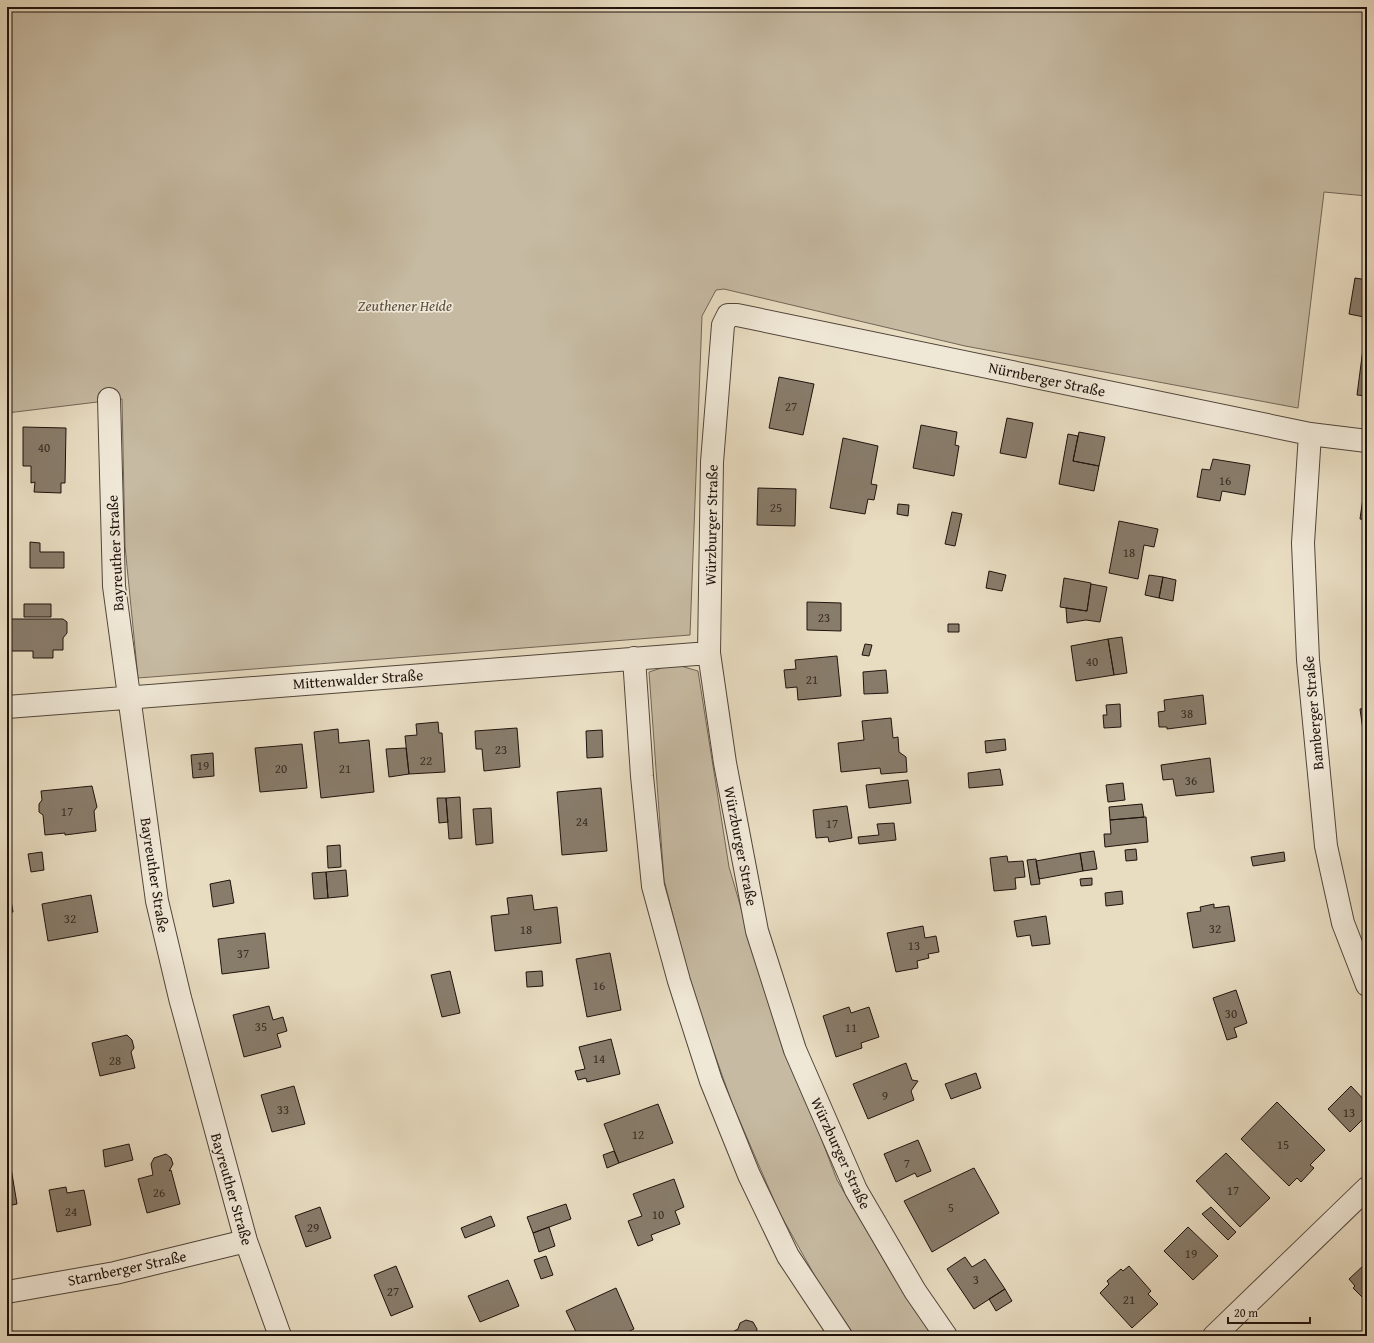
<svg xmlns="http://www.w3.org/2000/svg" width="1374" height="1343" font-family="'Gentium Book Plus',serif">
  <style>
    .green { fill: #c6baa2; stroke: #726658 }
    .building { fill: #887c6b; stroke: #1f130d }
    .lines { fill: none; stroke-linecap: round; stroke-linejoin: round }
    .minor-casing { stroke: #51453a; stroke-width: 24 }
    .minor { stroke: #f0e8d7; stroke-width: 22 }
    .labels { text-anchor: middle; dominant-baseline: central; stroke-width: 3.5; stroke-linejoin: round; paint-order: stroke }
    .number-label { font-size: 13px; fill: #392d24 }
    .park-label { font-size: 15px; font-style: italic; fill: #594d41; stroke: #f0e8d7 }
    .street-label { font-size: 15px; fill: #1f130d; stroke: #f0e8d7 }
  </style>
  <rect width="100%" height="100%" fill="#e8dcc1"/>
  <filter id="stains"><feTurbulence type="fractalNoise" baseFrequency=".005" numOctaves="4"/><feColorMatrix values="0 0 0 0 .2 0 0 0 0 .09 0 0 0 0 .02 0 0 0 .5 -.17"/></filter>
  <radialGradient id="worn" r=".72"><stop offset=".6" stop-color="#630" stop-opacity="0"/><stop offset="1" stop-color="#630" stop-opacity=".3"/></radialGradient>
  <path class="green" d="M7,7H1367V196L1324,192L1298,408L965,346L724,289L716,290L702,316L690,635L138,678L125,546L122,399L7,413Z
    M674,664L698,671L729,867L765,990L837,1180L893,1276L933,1336H851L838,1317L779,1212L732,1103L693,993L664,880L649,672Z"/>
  <path class="building" d="M1355,278L1367,280L1364,317L1349,314Z
    M1364,341H1367V396L1357,395Z
    M779,377L814,384L803,435L769,428Z
    M1007,418L1033,423L1026,458L1000,453Z
    M921,425L957,432L955,445L959,446L954,476L913,468Z
    M23,427L66,428L65,483H61V493L34,492L35,482L31,483V466H23Z
    M1079,432L1105,437L1099,466L1073,461Z
    M1068,434L1078,436L1073,461L1099,466L1094,491L1059,484Z
    M843,438L878,446L871,484L877,485L874,500L868,499L865,514L830,508Z
    M1213,459L1250,465L1245,495L1222,491L1220,501L1197,497L1202,469L1210,470Z
    M1365,484L1367,485V520L1360,519Z
    M758,488L796,489L795,526L757,525Z
    M898,504L909,505L908,516L897,514Z
    M952,512L962,514L955,546L945,544Z
    M1119,521L1158,529L1154,547L1144,545L1138,579L1109,573Z
    M30,542L40,543V552H64V568H30Z
    M989,571L1006,575L1002,591L986,588Z
    M1149,575L1163,577L1159,598L1145,595Z
    M1163,577L1176,580L1173,601L1159,598Z
    M1064,578L1091,583L1087,611L1060,607Z
    M1091,584L1107,587L1100,622L1086,620L1067,623L1066,608L1087,611Z
    M7,591H11L9,619H7Z
    M807,602L841,603V631L807,630Z
    M24,604H51V617H24Z
    M7,619H63L67,622V633L63,638V650H53V658H33V651H7Z
    M948,624H959V632H948Z
    M1122,637L1127,673L1114,675L1108,639Z
    M1108,639L1114,675L1076,681L1071,646Z
    M865,644L872,645L869,656L862,655Z
    M837,656L841,696L798,700L797,687L786,688L784,670L796,669L795,660Z
    M886,670L888,693L864,694L863,672Z
    M1367,684V730H1363L1360,709L1366,708L1363,685Z
    M1203,695L1206,724L1167,729V727H1159L1158,712L1165,711L1164,700Z
    M1120,704L1121,727L1104,728L1103,715H1107L1106,705Z
    M891,718L893,738L898,737L899,752L906,757L907,772L881,774L880,768L841,772L838,743L864,740L862,721Z
    M438,722L439,733H442L445,772L409,774L405,736L417,735L416,724Z
    M517,728L520,767L484,771L482,749H476L475,731Z
    M338,729L339,743L369,740L374,792L321,798L314,732Z
    M602,730L603,757L587,758L586,731Z
    M1005,739L1006,750L986,753L985,741Z
    M302,744L307,788L260,792L255,748Z
    M406,748L409,774L389,777L386,749Z
    M213,753L214,776L193,778L191,755Z
    M1210,758L1214,792L1176,796L1173,779L1163,780L1161,765Z
    M1000,769L1003,785L969,788L968,773Z
    M908,780L911,803L869,808L866,785Z
    M1123,783L1125,800L1108,802L1106,785Z
    M92,786L97,807L94,811L96,831L65,835V833L45,835L43,815L39,812V804L42,800L41,791Z
    M601,788L607,851L562,855L557,792Z
    M460,797L462,838L449,839L446,798Z
    M437,798H446L448,822L439,823Z
    M1142,804L1144,817L1110,820L1109,807Z
    M847,806L852,838L829,842L828,837L816,838L813,810Z
    M491,808L493,843L476,845L473,809Z
    M1146,817L1148,842L1105,847L1104,834H1111L1110,820Z
    M894,823L896,840L859,844L858,837L879,835L877,824Z
    M340,845L341,867L328,868L327,846Z
    M1136,849L1137,860L1126,861L1125,850Z
    M1094,851L1097,869L1083,871L1080,853Z
    M42,852L44,870L31,872L28,854Z
    M1284,852L1285,861L1253,866L1251,857Z
    M1080,853L1083,871L1039,879L1036,861Z
    M1007,856L1008,862L1023,861L1025,877L1015,878L1016,889L994,891L990,858Z
    M1036,859L1040,884L1031,885L1027,860Z
    M346,870L348,896L328,898L326,872Z
    M326,872L328,898L314,899L312,873Z
    M1092,878V885L1081,886L1080,879Z
    M230,880L234,903L213,907L210,884Z
    M1122,891L1123,904L1106,906L1105,893Z
    M7,895H10L13,912L7,913Z
    M91,895L98,932L48,941L42,904Z
    M532,895L534,910L557,907L561,943L495,951L491,916L509,914L507,898Z
    M1214,904V908L1229,906L1235,941L1193,948L1187,913L1201,911L1200,907Z
    M1046,916L1050,944L1032,946L1030,935L1017,937L1014,921Z
    M923,926L925,938L936,936L939,952L928,954L929,958L917,961L918,968L896,972L887,933Z
    M265,933L269,968L222,974L218,939Z
    M610,953L621,1010L587,1017L576,959Z
    M450,971L460,1013L442,1017L431,975Z
    M542,971L543,986L527,987L526,972Z
    M1236,990L1247,1023L1234,1028L1237,1037L1227,1040L1213,998Z
    M269,1006L273,1020L283,1017L287,1031L277,1034L281,1047L244,1057L233,1015Z
    M849,1007L851,1013L869,1007L879,1037L861,1043L862,1048L836,1057L823,1016Z
    M127,1035L132,1040L134,1048L131,1052L135,1068L100,1076L92,1043Z
    M611,1039L620,1074L587,1082L586,1078L578,1080L575,1071L585,1069L579,1047Z
    M906,1063L912,1080L918,1081L911,1091L914,1100L868,1119L853,1084Z
    M976,1073L981,1088L951,1099L945,1084Z
    M294,1086L305,1124L272,1132L261,1095Z
    M1351,1086L1367,1103V1115L1350,1132L1328,1109Z
    M1277,1102L1325,1150L1310,1165L1314,1168L1301,1182L1297,1178L1289,1186L1241,1139Z
    M658,1104L673,1143L619,1163L604,1124Z
    M918,1140L931,1171L917,1177L915,1173L896,1182L884,1154Z
    M129,1144L133,1160L105,1167L103,1150Z
    M614,1151L619,1163L607,1168L603,1155Z
    M1226,1153L1270,1198L1240,1227L1196,1181Z
    M166,1154L171,1158L173,1164L169,1171L171,1170L180,1204L147,1213L138,1179L153,1175L151,1164L154,1158Z
    M7,1162H10L17,1204L7,1206Z
    M974,1168L999,1213L932,1252L904,1201Z
    M674,1179L684,1207L675,1211L680,1224L651,1235L653,1240L638,1246L628,1221L642,1216L633,1194Z
    M66,1187L67,1193L84,1190L91,1225L57,1232L49,1190Z
    M566,1204L571,1219L533,1233L527,1217Z
    M320,1207L331,1238L306,1247L295,1216Z
    M1211,1207L1236,1232L1228,1240L1202,1214Z
    M491,1216L495,1226L465,1238L461,1228Z
    M549,1227L555,1246L539,1252L533,1233Z
    M1188,1227L1218,1256L1193,1280L1164,1251Z
    M546,1256L553,1275L541,1279L534,1260Z
    M965,1257L972,1267L985,1259L1005,1289L974,1309L947,1269Z
    M1364,1265L1367,1267V1302L1353,1288L1355,1286L1349,1279Z
    M396,1266L413,1307L391,1316L374,1275Z
    M1129,1266L1151,1291L1148,1294L1158,1304L1132,1328L1100,1293L1109,1284L1107,1281L1121,1269L1123,1271Z
    M508,1280L519,1306L480,1322L468,1296Z
    M616,1288L634,1329L619,1336H578L566,1311Z
    M1005,1289L1012,1301L996,1311L989,1299Z
    M746,1320L753,1322L757,1329L756,1336H725L738,1329L740,1323Z"/>
  <g class="lines">
    <defs>
      <path id="minor" d="M109,399L114,586L157,901L180,998L246,1241L280,1336
        M1310,434L1303,543L1308,660L1326,846L1343,923L1367,985
        M634,658L642,776L653,886L679,981L711,1081L749,1175L788,1256L841,1336
        M7,707L709,653
        M7,1292L115,1273L246,1241
        M946,1336L915,1291L856,1190L795,1050L757,931L725,763L709,653L712,462L723,325L728,315H737L1310,434L1367,441
        M1214,1336L1367,1188"/>
    </defs>
    <use href="#minor" class="minor-casing"/>
    <use href="#minor" class="minor"/>
  </g>
  <g class="labels">
    <g class="number-label">
      <text x="791" y="406">27</text>
      <text x="44" y="447">40</text>
      <text x="1225" y="480">16</text>
      <text x="776" y="507">25</text>
      <text x="1129" y="552">18</text>
      <text x="824" y="617">23</text>
      <text x="1092" y="661">40</text>
      <text x="812" y="679">21</text>
      <text x="1187" y="713">38</text>
      <text x="501" y="749">23</text>
      <text x="426" y="760">22</text>
      <text x="203" y="765">19</text>
      <text x="281" y="768">20</text>
      <text x="345" y="768">21</text>
      <text x="1191" y="780">36</text>
      <text x="67" y="811">17</text>
      <text x="582" y="821">24</text>
      <text x="832" y="823">17</text>
      <text x="70" y="918">32</text>
      <text x="1215" y="928">32</text>
      <text x="526" y="929">18</text>
      <text x="914" y="945">13</text>
      <text x="243" y="953">37</text>
      <text x="599" y="985">16</text>
      <text x="1231" y="1013">30</text>
      <text x="261" y="1026">35</text>
      <text x="851" y="1027">11</text>
      <text x="599" y="1058">14</text>
      <text x="115" y="1060">28</text>
      <text x="885" y="1095">9</text>
      <text x="283" y="1109">33</text>
      <text x="1349" y="1112">13</text>
      <text x="638" y="1134">12</text>
      <text x="1283" y="1144">15</text>
      <text x="907" y="1163">7</text>
      <text x="1233" y="1190">17</text>
      <text x="159" y="1192">26</text>
      <text x="951" y="1207">5</text>
      <text x="71" y="1211">24</text>
      <text x="658" y="1214">10</text>
      <text x="313" y="1227">29</text>
      <text x="1191" y="1253">19</text>
      <text x="976" y="1279">3</text>
      <text x="393" y="1291">27</text>
      <text x="1129" y="1299">21</text>
    </g>
    <g class="park-label">
      <text x="405" y="305">Zeuthener Heide</text>
    </g>
    <g class="street-label">
      <text transform="translate(1047 379) rotate(12)">Nürnberger Straße</text>
      <text transform="translate(711 525) rotate(-89)">Würzburger Straße</text>
      <text transform="translate(115 553) rotate(-93)">Bayreuther Straße</text>
      <text transform="translate(358 679) rotate(-4)">Mittenwalder Straße</text>
      <text transform="translate(1313 713) rotate(-95)">Bamberger Straße</text>
      <text transform="translate(741 846) rotate(79)">Würzburger Straße</text>
      <text transform="translate(155 875) rotate(81)">Bayreuther Straße</text>
      <text transform="translate(841 1153) rotate(65)">Würzburger Straße</text>
      <text transform="translate(232 1189) rotate(74)">Bayreuther Straße</text>
      <text transform="translate(127 1268) rotate(-12)">Starnberger Straße</text>
    </g>
  </g>
  <rect width="1374" height="1343" fill="none" stroke="#e8dcc1" stroke-width="24"/>
  <rect x="8" y="8" width="1358" height="1327" fill="none" stroke="#1f130d" stroke-width="2"/>
  <rect x="12" y="12" width="1350" height="1319" fill="none" stroke="#1f130d"/>
  <path d="M1228 1317v6h82v-6" fill="none" stroke="#1f130d" stroke-width="2"/>
  <text x="1234" y="1317" font-size="12" fill="#1f130d" stroke="#f0e8d7" stroke-width="3" paint-order="stroke">20 m</text>
  <rect width="100%" height="100%" filter="url(#stains)"/>
  <rect width="100%" height="100%" fill="url(#worn)"/>
</svg>
